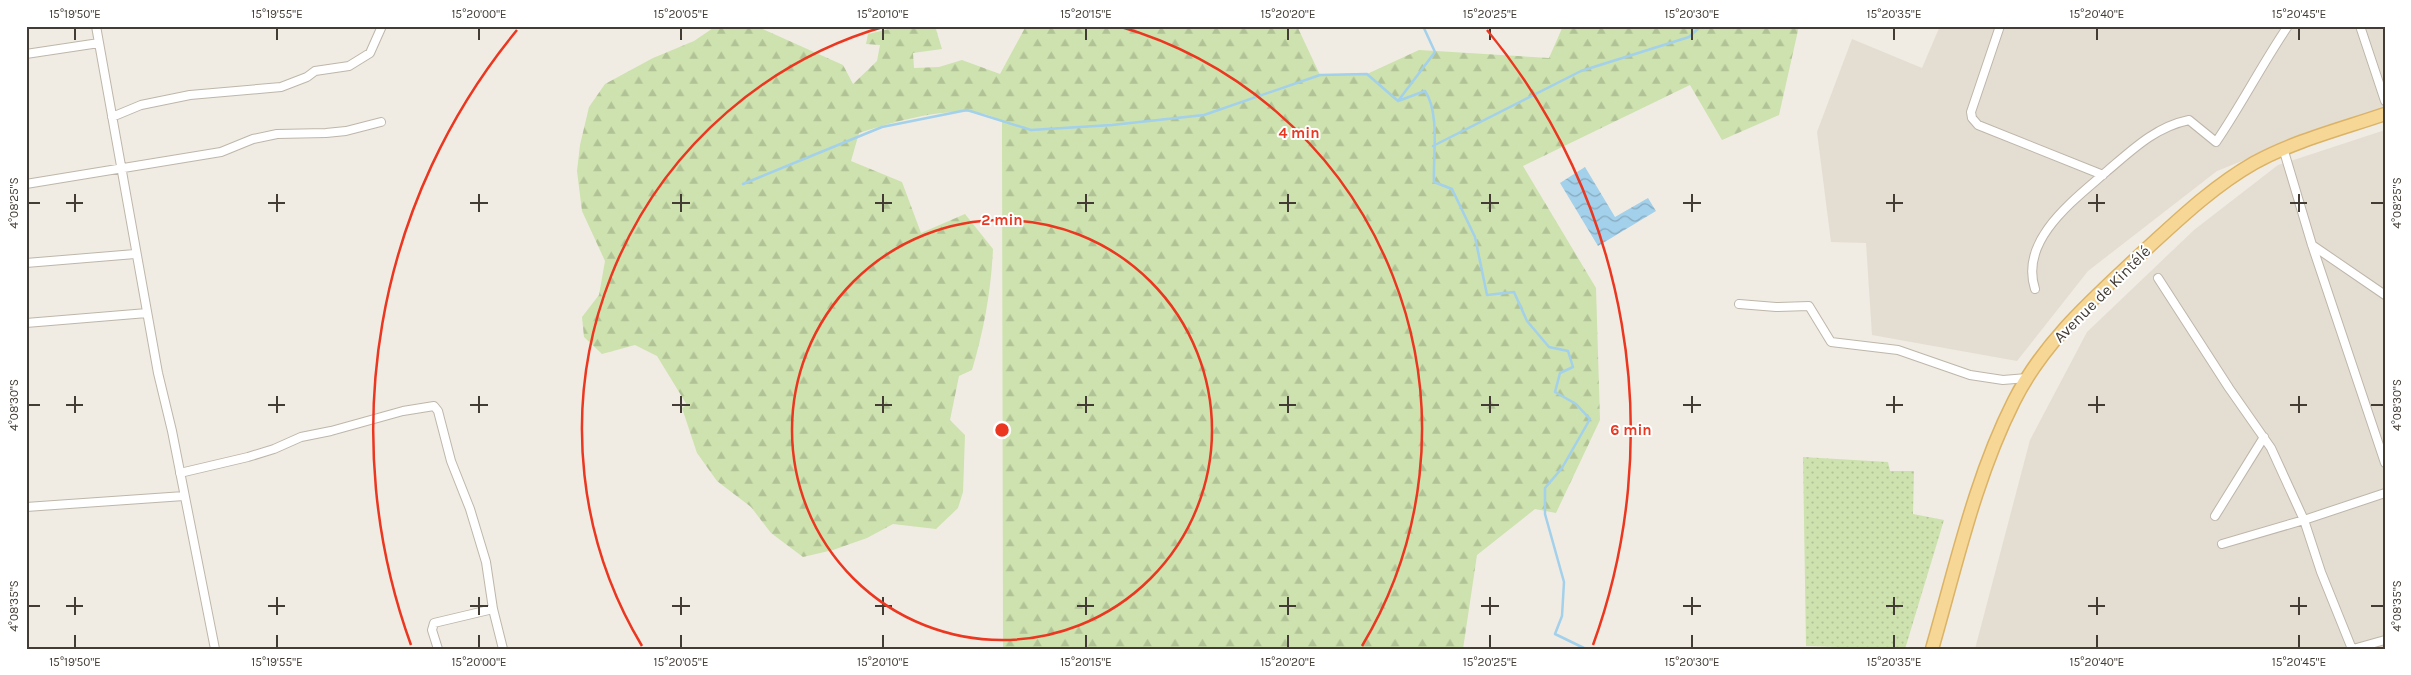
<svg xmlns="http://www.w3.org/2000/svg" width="2411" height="675" font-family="Karla,sans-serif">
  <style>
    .residential { fill: #e4ddd2 }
    .grass { fill: url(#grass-dots) }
    .forest { fill: url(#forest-firs) }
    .water { fill: url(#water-waves) }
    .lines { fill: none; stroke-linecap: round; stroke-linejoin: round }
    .stream { stroke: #a3d0ea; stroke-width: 2.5 }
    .street-casing { stroke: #beb6aa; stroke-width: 10 }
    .primary-casing { stroke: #dab367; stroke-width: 15 }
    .street { stroke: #fff; stroke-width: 8 }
    .primary { stroke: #f7d796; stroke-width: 12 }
    .ticks { fill: none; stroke: #423c34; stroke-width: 2 }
    .ring { fill: none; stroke: #eb3620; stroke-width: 2.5 }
    .labels { text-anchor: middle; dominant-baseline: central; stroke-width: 4; stroke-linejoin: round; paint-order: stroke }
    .street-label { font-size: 16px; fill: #423c34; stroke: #fff }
    .centre { fill: #eb3620; stroke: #fff; stroke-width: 2.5 }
    .ring-label { font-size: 15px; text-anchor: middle; font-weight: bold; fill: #eb3620; stroke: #fff; stroke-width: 4; stroke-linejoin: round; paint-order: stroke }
    .neatline { fill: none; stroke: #423c34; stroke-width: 2 }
    .ticks-label { font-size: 12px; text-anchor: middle; fill: #423c34 }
  </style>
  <defs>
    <pattern id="grass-dots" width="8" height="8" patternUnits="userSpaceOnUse" patternTransform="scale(1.25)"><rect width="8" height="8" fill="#cde2ae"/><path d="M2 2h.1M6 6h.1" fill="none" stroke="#b1c396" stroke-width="1.8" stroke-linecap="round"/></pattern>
    <pattern id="forest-firs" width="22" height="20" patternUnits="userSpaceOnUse" patternTransform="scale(1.25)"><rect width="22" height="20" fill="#cde2ae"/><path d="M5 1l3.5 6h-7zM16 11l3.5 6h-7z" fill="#b1c396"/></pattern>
    <pattern id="water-waves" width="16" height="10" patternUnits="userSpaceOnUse" patternTransform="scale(1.25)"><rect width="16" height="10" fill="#a3d0ea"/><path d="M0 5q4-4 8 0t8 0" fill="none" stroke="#86aabe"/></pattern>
  </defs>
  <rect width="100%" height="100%" fill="#f0ece3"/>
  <path class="residential" d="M1940,26H2385V108L2322,129L2217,171L2088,271L2017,361L1872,335L1866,243L1831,242L1817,132L1852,39L1922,68Z
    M2385,130V649H1975L2030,440L2087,332L2194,230L2278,165Z"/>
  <path class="grass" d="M1803,457L1888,462L1890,471H1914L1913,514L1944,520L1905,649L1806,646Z"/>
  <path class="forest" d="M716,26H756L843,65L853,84L877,61L880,45L866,44L868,34L902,26H935L942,49L913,53L914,68L939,67L962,60L1000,74L1026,26H1297L1320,75L1367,74L1419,50L1549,58L1563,26H1799L1779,115L1722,140L1690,85L1523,166L1596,288L1600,420L1556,513L1535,509L1477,555L1463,649H1003L1002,122C996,119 990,115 984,114C948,106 894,122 859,133L851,161L902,182L921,233L965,214L993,249C991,291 984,330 972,370L959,376L950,420L965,435L963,492L958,508L936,529L893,524L867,538L833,550L803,557L771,533L751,507L717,481L697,453L682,408L687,405L657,356L635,345L602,354L584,337L582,317L599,295L605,261L582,211L577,171L580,145L589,107L605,84L653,58L694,41Z"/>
  <path class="water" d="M1585,167L1615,217L1648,198L1656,211L1598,246L1560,183Z"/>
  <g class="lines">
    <path class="stream" d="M1423,26L1435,52L1398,101L1425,91C1440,113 1433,155 1434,182L1452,189L1475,237L1487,295L1514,292L1527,321L1549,347L1568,351L1573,367L1560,373L1555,392L1576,404L1590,419L1562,468L1545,488V514L1564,582L1562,616L1555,634L1586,649
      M1433,146L1581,71L1689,37L1701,26
      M743,184L882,127L967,110L1031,130L1112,125L1204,115L1320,75L1367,74L1398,101"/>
    <defs>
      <path id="street" d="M96,26L158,373L172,431L215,649
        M2000,26L1971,112L1972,118L1978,125L2103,175
        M2360,26L2385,101
        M26,54L99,43
        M112,117L141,105L190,95L281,87L307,77L315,71L349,66L370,53L382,26
        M2283,148L2312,245L2385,463
        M26,184L221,152L253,139L277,134L326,133L346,131L381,122
        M2312,245L2385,295
        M26,263L135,254
        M2158,278L2229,388L2271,448L2304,520L2222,544
        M2035,289C2019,240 2074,200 2106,172C2132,150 2155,127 2189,120L2216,142C2242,104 2262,64 2288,26
        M1739,304L1776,307L1809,306L1831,342L1898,350L1970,375L2003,380L2027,378
        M26,323L147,313
        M180,473L248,457L274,449L301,437L331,431L403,411L434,406L438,411L451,461L470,509L486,562L493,609L503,649
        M26,507L184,496
        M2215,516L2264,437
        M438,649L432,630L434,623L493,609
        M2352,649L2321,572L2304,520L2385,493
        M2353,649L2385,640"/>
      <path id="primary" d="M1932,649C1956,566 1975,478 2014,401C2044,341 2094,298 2142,253C2177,221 2212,187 2254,163C2294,141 2341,129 2385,114"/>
    </defs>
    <use href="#street" class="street-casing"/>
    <use href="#primary" class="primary-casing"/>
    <use href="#street" class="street"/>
    <use href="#primary" class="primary"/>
  </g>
  <path class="ticks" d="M75,28V40M277,28V40M479,28V40M681,28V40M883,28V40M1086,28V40M1288,28V40M1490,28V40M1692,28V40M1894,28V40M2097,28V40M2299,28V40M75,194V212M277,194V212M479,194V212M681,194V212M883,194V212M1086,194V212M1288,194V212M1490,194V212M1692,194V212M1894,194V212M2097,194V212M2299,194V212M28,203H40M66,203H83M268,203H285M470,203H488M672,203H690M875,203H892M1077,203H1094M1279,203H1296M1481,203H1499M1683,203H1701M1886,203H1903M2088,203H2105M2290,203H2307M2371,203H2384M75,396V413M277,396V413M479,396V413M681,396V413M883,396V413M1086,396V413M1288,396V413M1490,396V413M1692,396V413M1894,396V413M2097,396V413M2299,396V413M28,405H40M66,405H83M268,405H285M470,405H488M672,405H690M875,405H892M1077,405H1094M1279,405H1296M1481,405H1499M1683,405H1701M1886,405H1903M2088,405H2105M2290,405H2307M2371,405H2384M75,597V615M277,597V615M479,597V615M681,597V615M883,597V615M1086,597V615M1288,597V615M1490,597V615M1692,597V615M1894,597V615M2097,597V615M2299,597V615M28,606H40M66,606H83M268,606H285M470,606H488M672,606H690M875,606H892M1077,606H1094M1279,606H1296M1481,606H1499M1683,606H1701M1886,606H1903M2088,606H2105M2290,606H2307M2371,606H2384M75,635V648M277,635V648M479,635V648M681,635V648M883,635V648M1086,635V648M1288,635V648M1490,635V648M1692,635V648M1894,635V648M2097,635V648M2299,635V648"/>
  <g class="ring">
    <circle cx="1002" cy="430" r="210"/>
    <path d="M642 646A420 420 0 0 1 886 26M1118 26A420 420 0 0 1 1362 646"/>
    <path d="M411 645A629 629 0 0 1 517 30M1487 30A629 629 0 0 1 1593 645"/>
  </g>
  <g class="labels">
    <g class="street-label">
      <text transform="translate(2102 294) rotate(-45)">Avenue de Kintélé</text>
    </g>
  </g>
  <circle cx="1002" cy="430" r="8" class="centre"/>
  <g class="ring-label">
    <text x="1299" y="138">4 min</text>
    <text x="1002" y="225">2 min</text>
    <text x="1631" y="435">6 min</text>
  </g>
  <rect width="2411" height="675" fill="none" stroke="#ffffff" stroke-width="55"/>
  <rect x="28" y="28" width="2356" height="620" class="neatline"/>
  <g class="ticks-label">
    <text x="75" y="18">15°19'50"E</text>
    <text x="277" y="18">15°19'55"E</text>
    <text x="479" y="18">15°20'00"E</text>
    <text x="681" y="18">15°20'05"E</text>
    <text x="883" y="18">15°20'10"E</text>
    <text x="1086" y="18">15°20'15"E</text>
    <text x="1288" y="18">15°20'20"E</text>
    <text x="1490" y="18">15°20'25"E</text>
    <text x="1692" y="18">15°20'30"E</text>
    <text x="1894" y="18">15°20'35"E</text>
    <text x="2097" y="18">15°20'40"E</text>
    <text x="2299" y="18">15°20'45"E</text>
    <text transform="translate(14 203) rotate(-90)" y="4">4°08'25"S</text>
    <text transform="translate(2397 203) rotate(-90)" y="4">4°08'25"S</text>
    <text transform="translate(14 405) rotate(-90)" y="4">4°08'30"S</text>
    <text transform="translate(2397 405) rotate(-90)" y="4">4°08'30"S</text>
    <text transform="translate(14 606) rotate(-90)" y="4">4°08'35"S</text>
    <text transform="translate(2397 606) rotate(-90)" y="4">4°08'35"S</text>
    <text x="75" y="666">15°19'50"E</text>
    <text x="277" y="666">15°19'55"E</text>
    <text x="479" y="666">15°20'00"E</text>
    <text x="681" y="666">15°20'05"E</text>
    <text x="883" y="666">15°20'10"E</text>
    <text x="1086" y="666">15°20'15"E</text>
    <text x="1288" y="666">15°20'20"E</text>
    <text x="1490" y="666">15°20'25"E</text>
    <text x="1692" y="666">15°20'30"E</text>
    <text x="1894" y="666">15°20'35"E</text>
    <text x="2097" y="666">15°20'40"E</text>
    <text x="2299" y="666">15°20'45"E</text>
  </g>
</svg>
